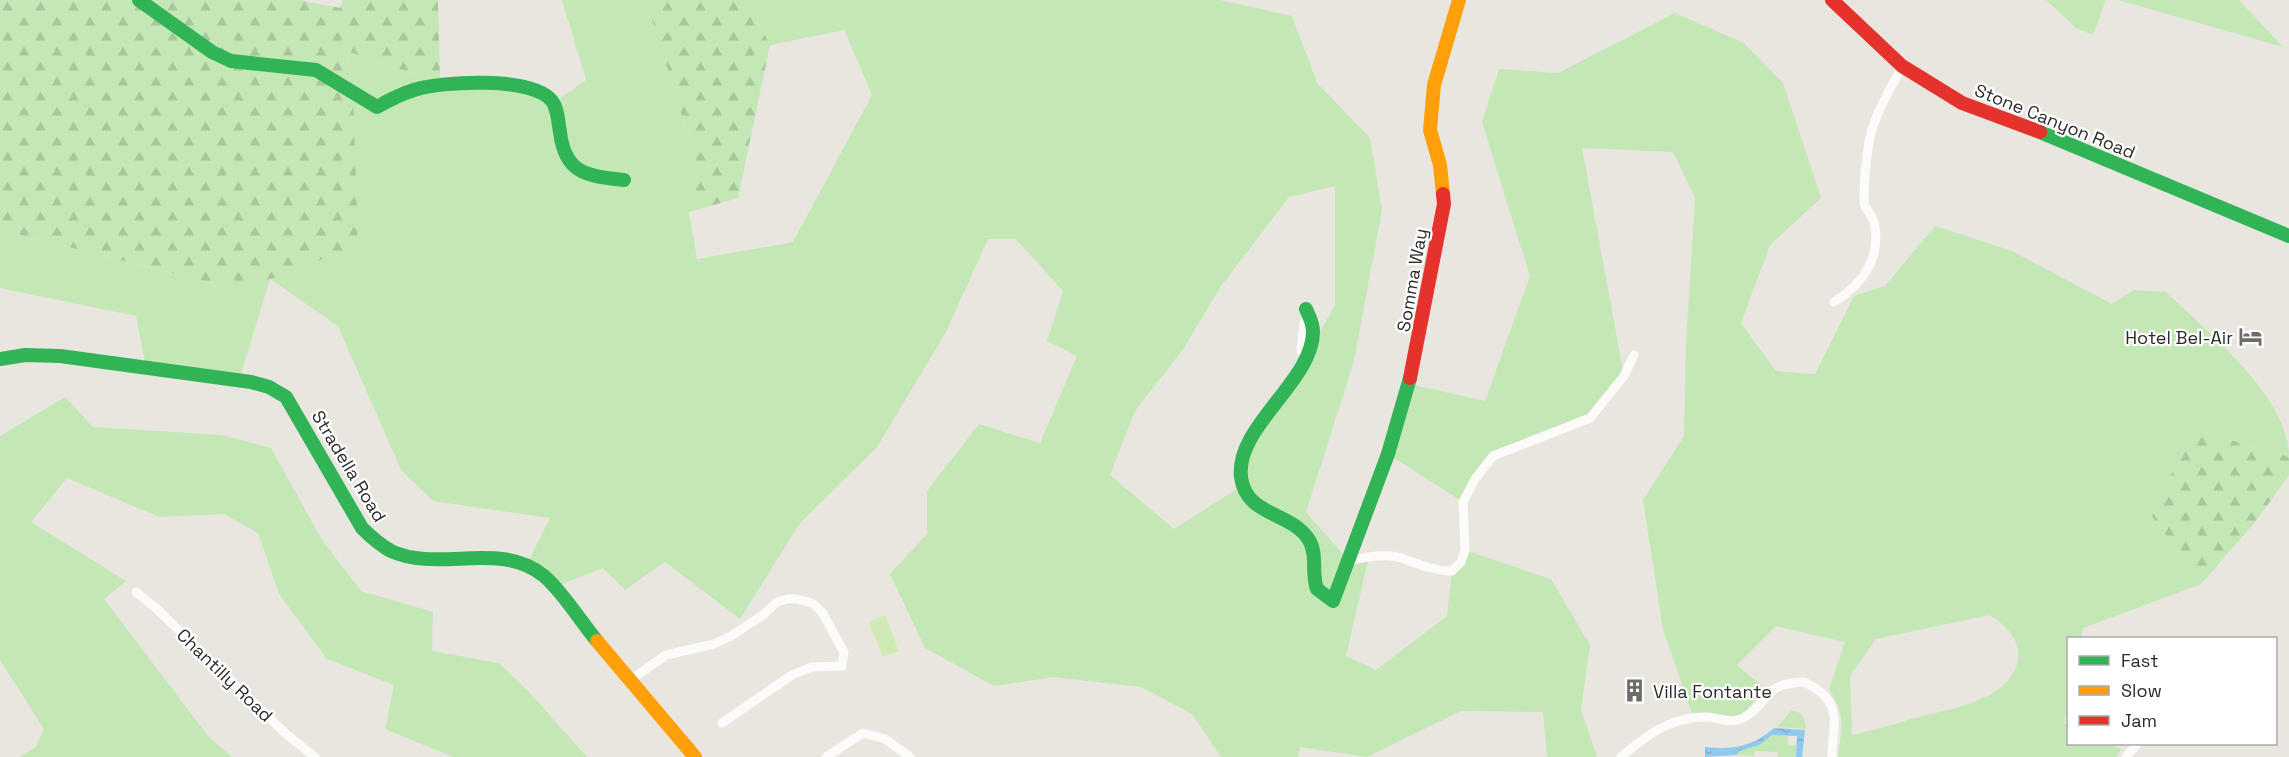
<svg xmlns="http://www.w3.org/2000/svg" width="2289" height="757" font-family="'Space Grotesk',sans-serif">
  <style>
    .grass { fill: #c4e7b6; fill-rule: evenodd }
    .forest { fill: url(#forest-firs) }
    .pitch { fill: #cfebb3 }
    .water { fill: url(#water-ripples) }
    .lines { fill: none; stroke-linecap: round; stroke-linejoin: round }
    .street { stroke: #fcfbfa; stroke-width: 9 }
    .fast { stroke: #30b455; stroke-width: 14 }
    .slow { stroke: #ff9f0a; stroke-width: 14 }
    .jam { stroke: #e5322d; stroke-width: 14 }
    .labels { text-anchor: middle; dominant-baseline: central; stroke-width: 4.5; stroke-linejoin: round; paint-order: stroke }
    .street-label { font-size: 18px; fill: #2a2a2a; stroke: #fff }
    .poi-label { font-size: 18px; fill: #2a2a2a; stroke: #fff; text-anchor: end }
  </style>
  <defs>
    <pattern id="forest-firs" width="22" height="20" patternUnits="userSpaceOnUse" patternTransform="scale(1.5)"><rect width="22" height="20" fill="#c4e7b6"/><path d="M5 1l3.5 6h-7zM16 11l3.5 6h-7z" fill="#a9c69d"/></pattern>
    <pattern id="water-ripples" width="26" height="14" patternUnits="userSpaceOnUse" patternTransform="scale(1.5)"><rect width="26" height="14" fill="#8fc9ee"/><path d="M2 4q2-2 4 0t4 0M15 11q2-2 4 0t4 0" fill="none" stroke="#7cadcc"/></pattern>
  </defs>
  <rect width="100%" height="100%" fill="#e9e6df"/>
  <path class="grass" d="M562,0H646L689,138V212L697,259L793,242L872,95L844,30L770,45L746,0H1220L1292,16L1317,83L1370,138L1382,210L1354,361L1306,512L1349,561L1369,556L1346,656L1376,670L1447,616L1452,571L1465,550L1551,579L1590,645L1581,710L1597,757H1547L1543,712L1461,711L1367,757L1300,747L1298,757H1221L1192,714L1141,687L1053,677L994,686L925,648L890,574L927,534V491L979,424L1040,443L1077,356L1047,341L1063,291L1016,239H988L946,332L877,447L800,523L740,619L665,562L625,590L603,568L555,587L526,566L550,518L433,501L401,470L338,326L270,279L239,380L146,367L136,316L0,288V240L14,233L214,284L353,95L347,51L440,83L497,86L555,102L586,80ZM1335,186V305L1300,368L1241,459L1243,485L1174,529L1110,475L1135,411L1184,348L1221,286L1289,197Z
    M2046,0H2106L2093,35L2076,28Z
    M2118,0H2239L2283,47Z
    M1675,13L1744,43L1783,83L1821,198L1770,245L1741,323L1776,371L1815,374L1854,296L1885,286L1935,226L2012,251L2112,304L2134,290L2166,292C2207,332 2289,396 2289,457L2192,429L2152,516L2201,584L2083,628L2081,638H2068V699L2064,723L2068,725V744H2108L2121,749L2116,757H1838C1842,726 1846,716 1829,689L1845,642L1776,626L1737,665L1763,687L1742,719L1693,717L1663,629L1643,500L1684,436L1686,344L1695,198L1673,152L1582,148L1624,376L1590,418L1493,456L1463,502L1388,454L1409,384L1485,401L1530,276L1482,122L1499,69L1558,73ZM1990,615C2005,626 2021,638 2018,659C2012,701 1948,709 1915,718C1894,724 1873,731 1852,735L1850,676L1876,639Z
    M65,397L93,427L222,435L271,448L322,540L361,591L433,612L432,651L499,663L529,692L587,757H453L385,729L394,685L327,659L279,594L258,533L224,514L159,517L67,478L31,522L126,581L104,599L208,736L232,757H19L36,747L44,729L0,660V436Z
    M1791,711C1803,710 1805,719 1806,729L1777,727Z
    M1772,735L1788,736V745H1796V757H1778V752L1755,751L1754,756L1738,755V751L1759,744Z"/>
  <path class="forest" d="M0,0H300L340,8L343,0H438L440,83L347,51L353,95L358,246L270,279L214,284L14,233L0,240Z
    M646,0H746L770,45L738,198L689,212V138Z
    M2192,429L2289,457V475L2256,521L2201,584L2152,516Z"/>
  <path class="pitch" d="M885,615L899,651L883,657L869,622Z"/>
  <path class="water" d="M1774,728L1805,730L1802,757H1796L1797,736L1772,735L1759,745L1739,751L1737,755L1705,757V747C1733,750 1752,747 1774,728Z"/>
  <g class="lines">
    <path class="street" d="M1834,302C1863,284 1882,257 1874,222C1872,214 1864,209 1864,202C1864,183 1866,160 1869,142C1874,114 1890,91 1902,66
      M1301,351L1304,323L1308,316
      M1349,561C1365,557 1385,553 1401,558C1419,564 1433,571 1452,571L1461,562L1465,550L1463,502L1475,479L1493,456L1590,418L1624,376L1634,355
      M136,592L157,609L286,734L315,757
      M629,681L666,655L714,644L731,636L763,615L777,602L787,599H797L812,603L822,612L844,652L842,666L812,667L792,675L722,723
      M826,757L863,733L885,739L910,757
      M1621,757C1647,735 1671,716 1707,717C1719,718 1731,724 1743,718C1771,703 1762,683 1804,682C1844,701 1833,720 1832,757
      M2126,757L2137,744"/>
    <path class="fast" d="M139,0L212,52L231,61L316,70L377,107C389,100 401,94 414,90C442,81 533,76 552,101C558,109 558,122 560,132C565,174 587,176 624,180
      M2040,132L2289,236
      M1306,309C1309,316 1313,323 1313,331C1314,380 1235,427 1241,477C1246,517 1291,511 1309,540C1318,555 1311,573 1317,589L1333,601L1388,454L1410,378
      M0,359L25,355L60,356L251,382L269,387L286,397L362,528C371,537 380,545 391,551C438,573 501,540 544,576C563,592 581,622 597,641"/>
    <path class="slow" d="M1443,194L1440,165L1430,130L1434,85L1459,0
      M597,641L695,757"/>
    <path class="jam" d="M1832,0L1902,66L1962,103L2040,132
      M1410,378L1444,204L1443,194"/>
  </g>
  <defs>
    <symbol id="hotel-bare" viewBox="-9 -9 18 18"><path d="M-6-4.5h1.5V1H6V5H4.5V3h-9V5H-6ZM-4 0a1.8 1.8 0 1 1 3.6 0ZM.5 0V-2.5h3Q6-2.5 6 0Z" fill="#6d6c69" stroke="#fff" stroke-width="2.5" paint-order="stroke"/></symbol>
    <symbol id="building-bare" viewBox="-9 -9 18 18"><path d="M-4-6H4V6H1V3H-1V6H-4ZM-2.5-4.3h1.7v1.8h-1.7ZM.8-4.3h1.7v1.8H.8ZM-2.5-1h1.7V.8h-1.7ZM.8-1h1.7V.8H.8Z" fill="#6d6c69" stroke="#fff" stroke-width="2.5" paint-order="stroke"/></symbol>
  </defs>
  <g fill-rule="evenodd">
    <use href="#hotel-bare" x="2234" y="320" width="33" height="33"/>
    <use href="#building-bare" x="1618" y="674" width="33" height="33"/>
  </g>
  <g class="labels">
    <g class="street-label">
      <text transform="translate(2055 121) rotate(22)">Stone Canyon Road</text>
      <text transform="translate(1412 280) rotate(-80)">Somma Way</text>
      <text transform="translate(349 466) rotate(59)">Stradella Road</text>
      <text transform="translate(225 675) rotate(44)">Chantilly Road</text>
    </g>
    <g class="poi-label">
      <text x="2233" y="337">Hotel Bel-Air</text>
      <text x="1653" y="691" text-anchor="start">Villa Fontante</text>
    </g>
  </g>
  <rect x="2067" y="637" width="210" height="108" fill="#ffffff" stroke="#aaaaaa" stroke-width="1.5"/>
  <rect x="2079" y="656" width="30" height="9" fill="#30b455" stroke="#aaaaaa" stroke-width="1.5"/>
  <text x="2121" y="667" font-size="18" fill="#2a2a2a">Fast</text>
  <rect x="2079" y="686" width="30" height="9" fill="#ff9f0a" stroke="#aaaaaa" stroke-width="1.5"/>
  <text x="2121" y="697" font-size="18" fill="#2a2a2a">Slow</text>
  <rect x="2079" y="716" width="30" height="9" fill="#e5322d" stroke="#aaaaaa" stroke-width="1.5"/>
  <text x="2121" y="727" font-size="18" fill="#2a2a2a">Jam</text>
</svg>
